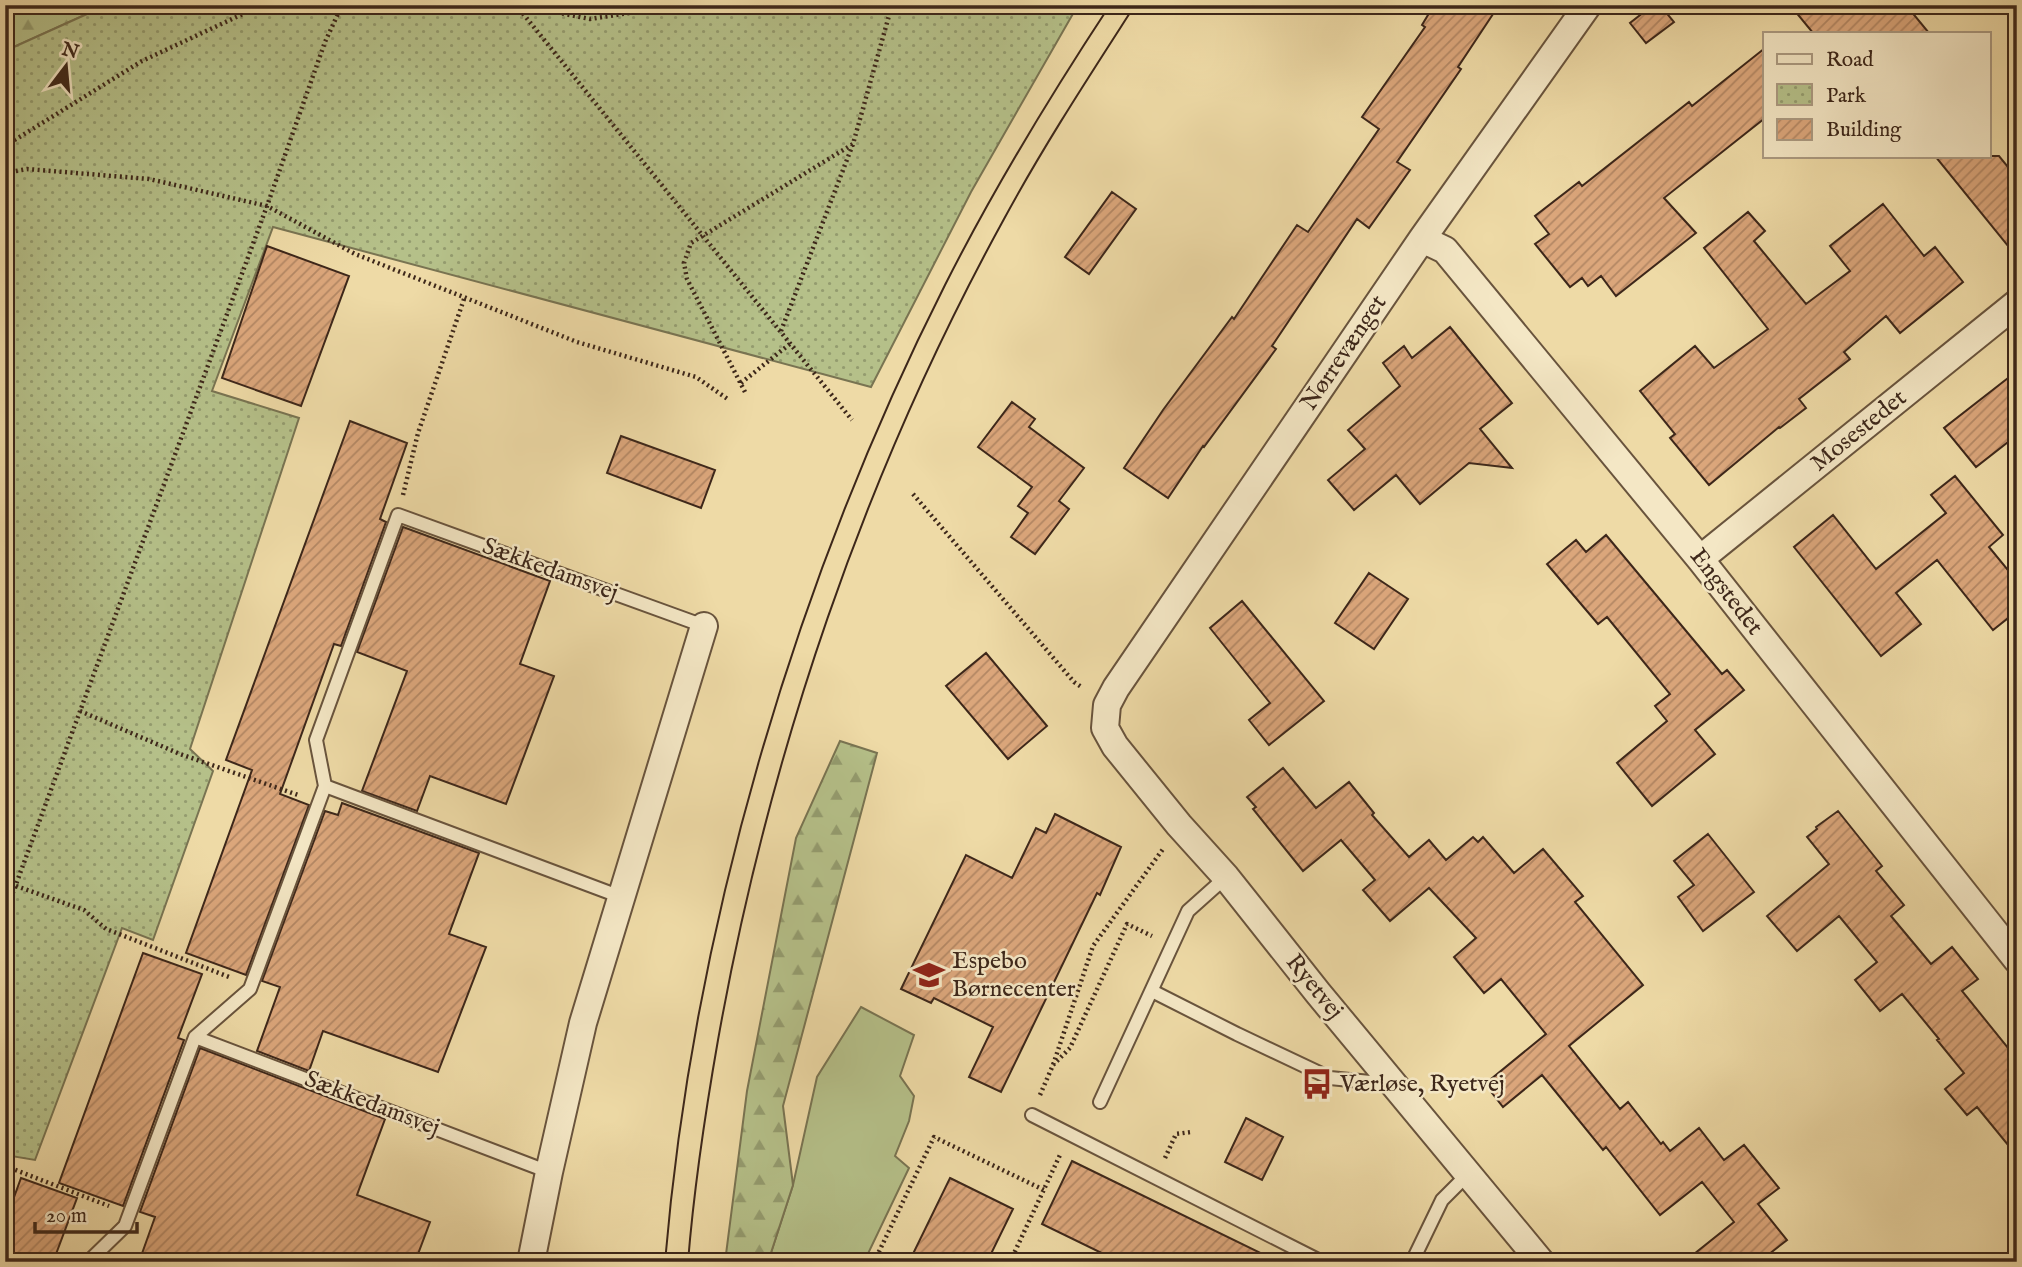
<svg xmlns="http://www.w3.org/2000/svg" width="2022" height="1267" font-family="'IM FELL English',serif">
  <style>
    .green { fill: #b5c089; stroke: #797452; stroke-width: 2 }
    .forest { fill: url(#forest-firs); stroke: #797452; stroke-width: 2 }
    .park { fill: url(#park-dots); stroke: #797452; stroke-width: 2 }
    .building { fill: url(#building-hatch); stroke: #3d271a; stroke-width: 2 }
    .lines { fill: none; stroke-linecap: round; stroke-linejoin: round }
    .lane-casing { stroke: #69543d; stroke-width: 16 }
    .street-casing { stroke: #69543d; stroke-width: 30 }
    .path { stroke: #3d271a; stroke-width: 4.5; stroke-dasharray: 2 3.5; stroke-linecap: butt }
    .lane { stroke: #f4e7c5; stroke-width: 12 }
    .street { stroke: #f4e7c5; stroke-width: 26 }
    .tram { stroke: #3d271a; stroke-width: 2 }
    .labels { text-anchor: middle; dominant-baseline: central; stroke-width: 5; stroke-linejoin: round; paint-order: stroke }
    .street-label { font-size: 24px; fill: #3d271a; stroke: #f4e7c5 }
    .poi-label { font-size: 24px; fill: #3d271a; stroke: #f4e7c5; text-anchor: start }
  </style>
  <defs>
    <pattern id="forest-firs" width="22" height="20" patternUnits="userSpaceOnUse" patternTransform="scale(1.75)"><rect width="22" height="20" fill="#b5c089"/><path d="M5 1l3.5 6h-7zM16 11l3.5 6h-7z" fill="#949c6f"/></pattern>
    <pattern id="park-dots" width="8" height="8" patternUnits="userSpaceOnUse" patternTransform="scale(1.75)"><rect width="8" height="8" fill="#b5c089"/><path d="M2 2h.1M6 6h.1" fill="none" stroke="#949c6f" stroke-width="1.8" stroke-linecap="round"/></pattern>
    <pattern id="building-hatch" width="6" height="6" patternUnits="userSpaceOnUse" patternTransform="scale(1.75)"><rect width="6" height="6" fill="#dba67b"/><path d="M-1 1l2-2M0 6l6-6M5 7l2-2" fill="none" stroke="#b38764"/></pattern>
  </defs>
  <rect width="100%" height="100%" fill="#eedaa6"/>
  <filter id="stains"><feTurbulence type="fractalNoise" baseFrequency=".00286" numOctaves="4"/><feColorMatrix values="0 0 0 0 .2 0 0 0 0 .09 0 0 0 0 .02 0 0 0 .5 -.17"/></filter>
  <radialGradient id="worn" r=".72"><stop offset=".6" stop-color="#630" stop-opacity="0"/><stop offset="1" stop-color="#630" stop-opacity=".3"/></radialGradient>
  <path class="green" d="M861,1007L914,1035L900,1076L914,1096L909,1121L895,1156L909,1168L864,1262H768L793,1185L817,1077Z"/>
  <path class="forest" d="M5,5H102L87,14L5,51Z
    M840,741L877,753L783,1106L793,1185L768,1262H725L747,1091L796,838Z"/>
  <path class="park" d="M102,5H1078L971,192L871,387L273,227L212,391L299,418L190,749L213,771L153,940L122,928L35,1160L5,1155V51L87,14Z"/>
  <path class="building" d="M1434,5H1499L1458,67L1461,69L1397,162L1410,170L1369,228L1357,219L1272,346L1276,349L1204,447L1203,446L1168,498L1124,468L1163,410L1232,317L1234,319L1297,225L1308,232L1379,129L1362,117L1425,27L1422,25Z
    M1653,5H1660L1674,22L1646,43L1630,23Z
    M1790,5H1906L1929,33H1813Z
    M1765,48V118L1664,198L1696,233L1616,296L1601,276L1588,286L1582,278L1570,287L1535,244L1549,234L1535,216L1579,182L1582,186L1689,102L1692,106Z
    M1935,156H1999L2017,178V257Z
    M1112,192L1136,209L1089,274L1065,257Z
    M1883,204L1924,256L1935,247L1963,282L1900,333L1886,316L1844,352L1850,359L1799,399L1806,408L1780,428L1779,427L1709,485L1670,438L1675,434L1640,391L1695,346L1714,368L1768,329L1704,248L1748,212L1765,231L1754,241L1806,304L1850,271L1830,246Z
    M267,246L349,276L301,406L222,378Z
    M1450,327L1512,403L1480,429L1512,468L1469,463L1420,504L1396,475L1354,510L1328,480L1365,449L1348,430L1400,386L1383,363L1404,346L1412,358Z
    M2017,371V435L1976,467L1944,428Z
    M1012,402L1035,419L1029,427L1084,468L1059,501L1069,509L1035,554L1011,537L1028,513L1018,506L1032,487L978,447Z
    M350,421L407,443L380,519L386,522L341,646L334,644L280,794L309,805L246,975L186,953L252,770L226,760Z
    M621,436L715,470L701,508L607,473Z
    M1955,476L2003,535L1989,547L2017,581V611L1993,630L1937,560L1896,593L1921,624L1881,656L1794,547L1833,515L1876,569L1946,513L1931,495Z
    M403,527L550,581L520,664L554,676L506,804L430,776L417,811L362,791L407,671L357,652Z
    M1606,535L1722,674L1727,670L1744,690L1695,730L1715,754L1652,806L1617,763L1667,721L1655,706L1670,694L1607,617L1598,624L1547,564L1576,540L1586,552Z
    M1369,573L1408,599L1374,649L1335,623Z
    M1242,601L1324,701L1269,745L1249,720L1270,703L1210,628Z
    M986,653L1047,726L1008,759L946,686Z
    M1283,768L1316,808L1349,782L1374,813L1372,815L1409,857L1429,840L1446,860L1473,837L1478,842L1483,837L1514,873L1543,849L1583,896L1575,902L1643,985L1569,1046L1620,1109L1628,1102L1661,1144L1663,1142L1670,1151L1699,1128L1724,1160L1744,1145L1779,1188L1758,1204L1787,1240L1759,1262H1684L1734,1222L1702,1182L1660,1215L1606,1147L1603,1150L1542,1075L1503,1107L1485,1084L1546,1034L1501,979L1484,993L1454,957L1476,938L1429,888L1390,921L1363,890L1375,880L1341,840L1303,871L1253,809L1256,807L1247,797Z
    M342,803L479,853L449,934L486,947L438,1072L323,1031L309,1071L257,1051L280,987L262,981L325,811L338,815Z
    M1838,811L1882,866L1876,871L1904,905L1891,916L1931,964L1952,947L1978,979L1962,991L2017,1059V1156L1977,1107L1967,1115L1945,1089L1964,1073L1937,1040L1939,1039L1902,994L1880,1011L1855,980L1877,962L1839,916L1797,951L1767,916L1829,864L1807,837L1817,829L1816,827Z
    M1055,814L1121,847L1100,895L1097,893L1001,1092L969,1077L993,1027L934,998L931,1003L901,989L966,855L1012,878L1036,828L1046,833Z
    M1708,834L1754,892L1703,931L1678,897L1694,885L1674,861Z
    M143,953L202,974L178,1038L184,1040L123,1206L59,1183Z
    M200,1048L385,1119L357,1195L430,1222L415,1262H139L155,1217L140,1212Z
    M1246,1118L1283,1137L1262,1180L1225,1162Z
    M1072,1161L1279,1262H1120L1042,1224Z
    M21,1178L77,1198L53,1262H5V1222Z
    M950,1178L1013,1209L987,1262H909Z"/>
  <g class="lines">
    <defs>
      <path id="lane" d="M325,786L621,897
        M1152,991L1237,1034L1330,1078L1390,1084
        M195,1037L549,1172
        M1100,1102L1188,911L1226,877
        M1032,1115L1322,1262
        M88,1262L125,1226L195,1037L250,989L325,786L316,740L398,515L704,626
        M1412,1262L1442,1200L1468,1174"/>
      <path id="street" d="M1422,239L1445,250L1700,559L2017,960
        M1700,559L2017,303
        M531,1262L549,1172L583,1023L704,626
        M1541,1262L1318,993L1226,877L1179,825L1115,746L1105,728L1107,705L1116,688L1422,239L1588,5"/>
    </defs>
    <use href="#lane" class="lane-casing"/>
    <use href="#street" class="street-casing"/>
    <path class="path" d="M516,5L852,420
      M519,5L590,19L680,5
      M5,146L142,61L262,5
      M5,173L27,169L149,179L267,206L355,254L577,342L696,377L729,400
      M781,331L853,144L892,5
      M741,383L791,343
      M745,392L687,279L684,263L691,243L853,144
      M913,494L1074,682L1083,688
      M403,495L418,433L464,299
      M80,711L180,754L298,795
      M16,886L84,910L106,929L229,977
      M5,914L267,206L325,42L342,5
      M1053,1065L1070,1048L1127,924L1152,936
      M1040,1095L1053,1065L1093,946L1163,849
      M1165,1158L1176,1134L1191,1132
      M5,1166L109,1206
      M874,1262L934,1137L1044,1190
      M1010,1262L1060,1155"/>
    <use href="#lane" class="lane"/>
    <use href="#street" class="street"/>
    <path class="tram" d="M665,1262C693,929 795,582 945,285C994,188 1050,96 1110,5
      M688,1262C694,1188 705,1114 718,1040C769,754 864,474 1004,219C1044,145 1090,75 1135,5"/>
  </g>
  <defs>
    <symbol id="school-bare" viewBox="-9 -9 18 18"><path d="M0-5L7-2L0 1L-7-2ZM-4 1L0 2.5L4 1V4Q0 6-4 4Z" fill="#8f2418" stroke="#f4e7c5" stroke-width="2.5" paint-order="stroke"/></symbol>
    <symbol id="bus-bare" viewBox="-9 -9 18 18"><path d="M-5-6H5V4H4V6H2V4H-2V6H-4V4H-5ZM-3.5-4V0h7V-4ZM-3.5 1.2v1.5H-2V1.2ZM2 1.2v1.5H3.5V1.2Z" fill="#8f2418" stroke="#f4e7c5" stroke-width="2.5" paint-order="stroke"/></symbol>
  </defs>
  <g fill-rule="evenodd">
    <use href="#school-bare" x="907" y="953" width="44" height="44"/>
    <use href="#bus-bare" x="1295" y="1062" width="44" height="44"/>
  </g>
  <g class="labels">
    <g class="street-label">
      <text transform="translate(1344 353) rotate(-56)">Nørrevænget</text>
      <text transform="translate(1859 431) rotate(-39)">Mosestedet</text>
      <text transform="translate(550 570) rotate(20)">Sækkedamsvej</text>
      <text transform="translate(1726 592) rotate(52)">Engstedet</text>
      <text transform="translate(1314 987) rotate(51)">Ryetvej</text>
      <text transform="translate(372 1104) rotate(21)">Sækkedamsvej</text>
    </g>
    <g class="poi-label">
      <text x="952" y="961">Espebo<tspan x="952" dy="28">Børnecenter</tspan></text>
      <text x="1340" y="1084">Værløse, Ryetvej</text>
    </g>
  </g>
  <rect width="2022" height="1267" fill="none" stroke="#eedaa6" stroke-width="28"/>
  <rect x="7" y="7" width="2008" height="1253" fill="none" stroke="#3d271a" stroke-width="3.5"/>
  <rect x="14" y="14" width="1994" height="1239" fill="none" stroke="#3d271a" stroke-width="2"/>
  <rect x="1763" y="32" width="228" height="126" fill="#f4e7c5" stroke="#ab9a81" stroke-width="2"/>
  <rect x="1777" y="54" width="35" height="10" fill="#f4e7c5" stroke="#ab9a81" stroke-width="2"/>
  <text x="1826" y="66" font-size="21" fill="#3d271a">Road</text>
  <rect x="1777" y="84" width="35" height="21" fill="url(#park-dots)" stroke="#ab9a81" stroke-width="2"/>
  <text x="1826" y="102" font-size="21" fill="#3d271a">Park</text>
  <rect x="1777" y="119" width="35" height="21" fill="url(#building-hatch)" stroke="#ab9a81" stroke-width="2"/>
  <text x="1826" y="136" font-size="21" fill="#3d271a">Building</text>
  <g transform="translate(66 66) rotate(16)" stroke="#f4e7c5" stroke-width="5" paint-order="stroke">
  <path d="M0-5L12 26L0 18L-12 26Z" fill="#3d271a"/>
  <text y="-10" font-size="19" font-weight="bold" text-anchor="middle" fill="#3d271a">N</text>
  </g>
  <path d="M35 1222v10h102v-10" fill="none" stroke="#3d271a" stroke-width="3.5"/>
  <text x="46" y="1222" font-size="21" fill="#3d271a" stroke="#f4e7c5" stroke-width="5" paint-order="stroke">20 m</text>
  <rect width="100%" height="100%" filter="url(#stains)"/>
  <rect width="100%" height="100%" fill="url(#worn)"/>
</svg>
